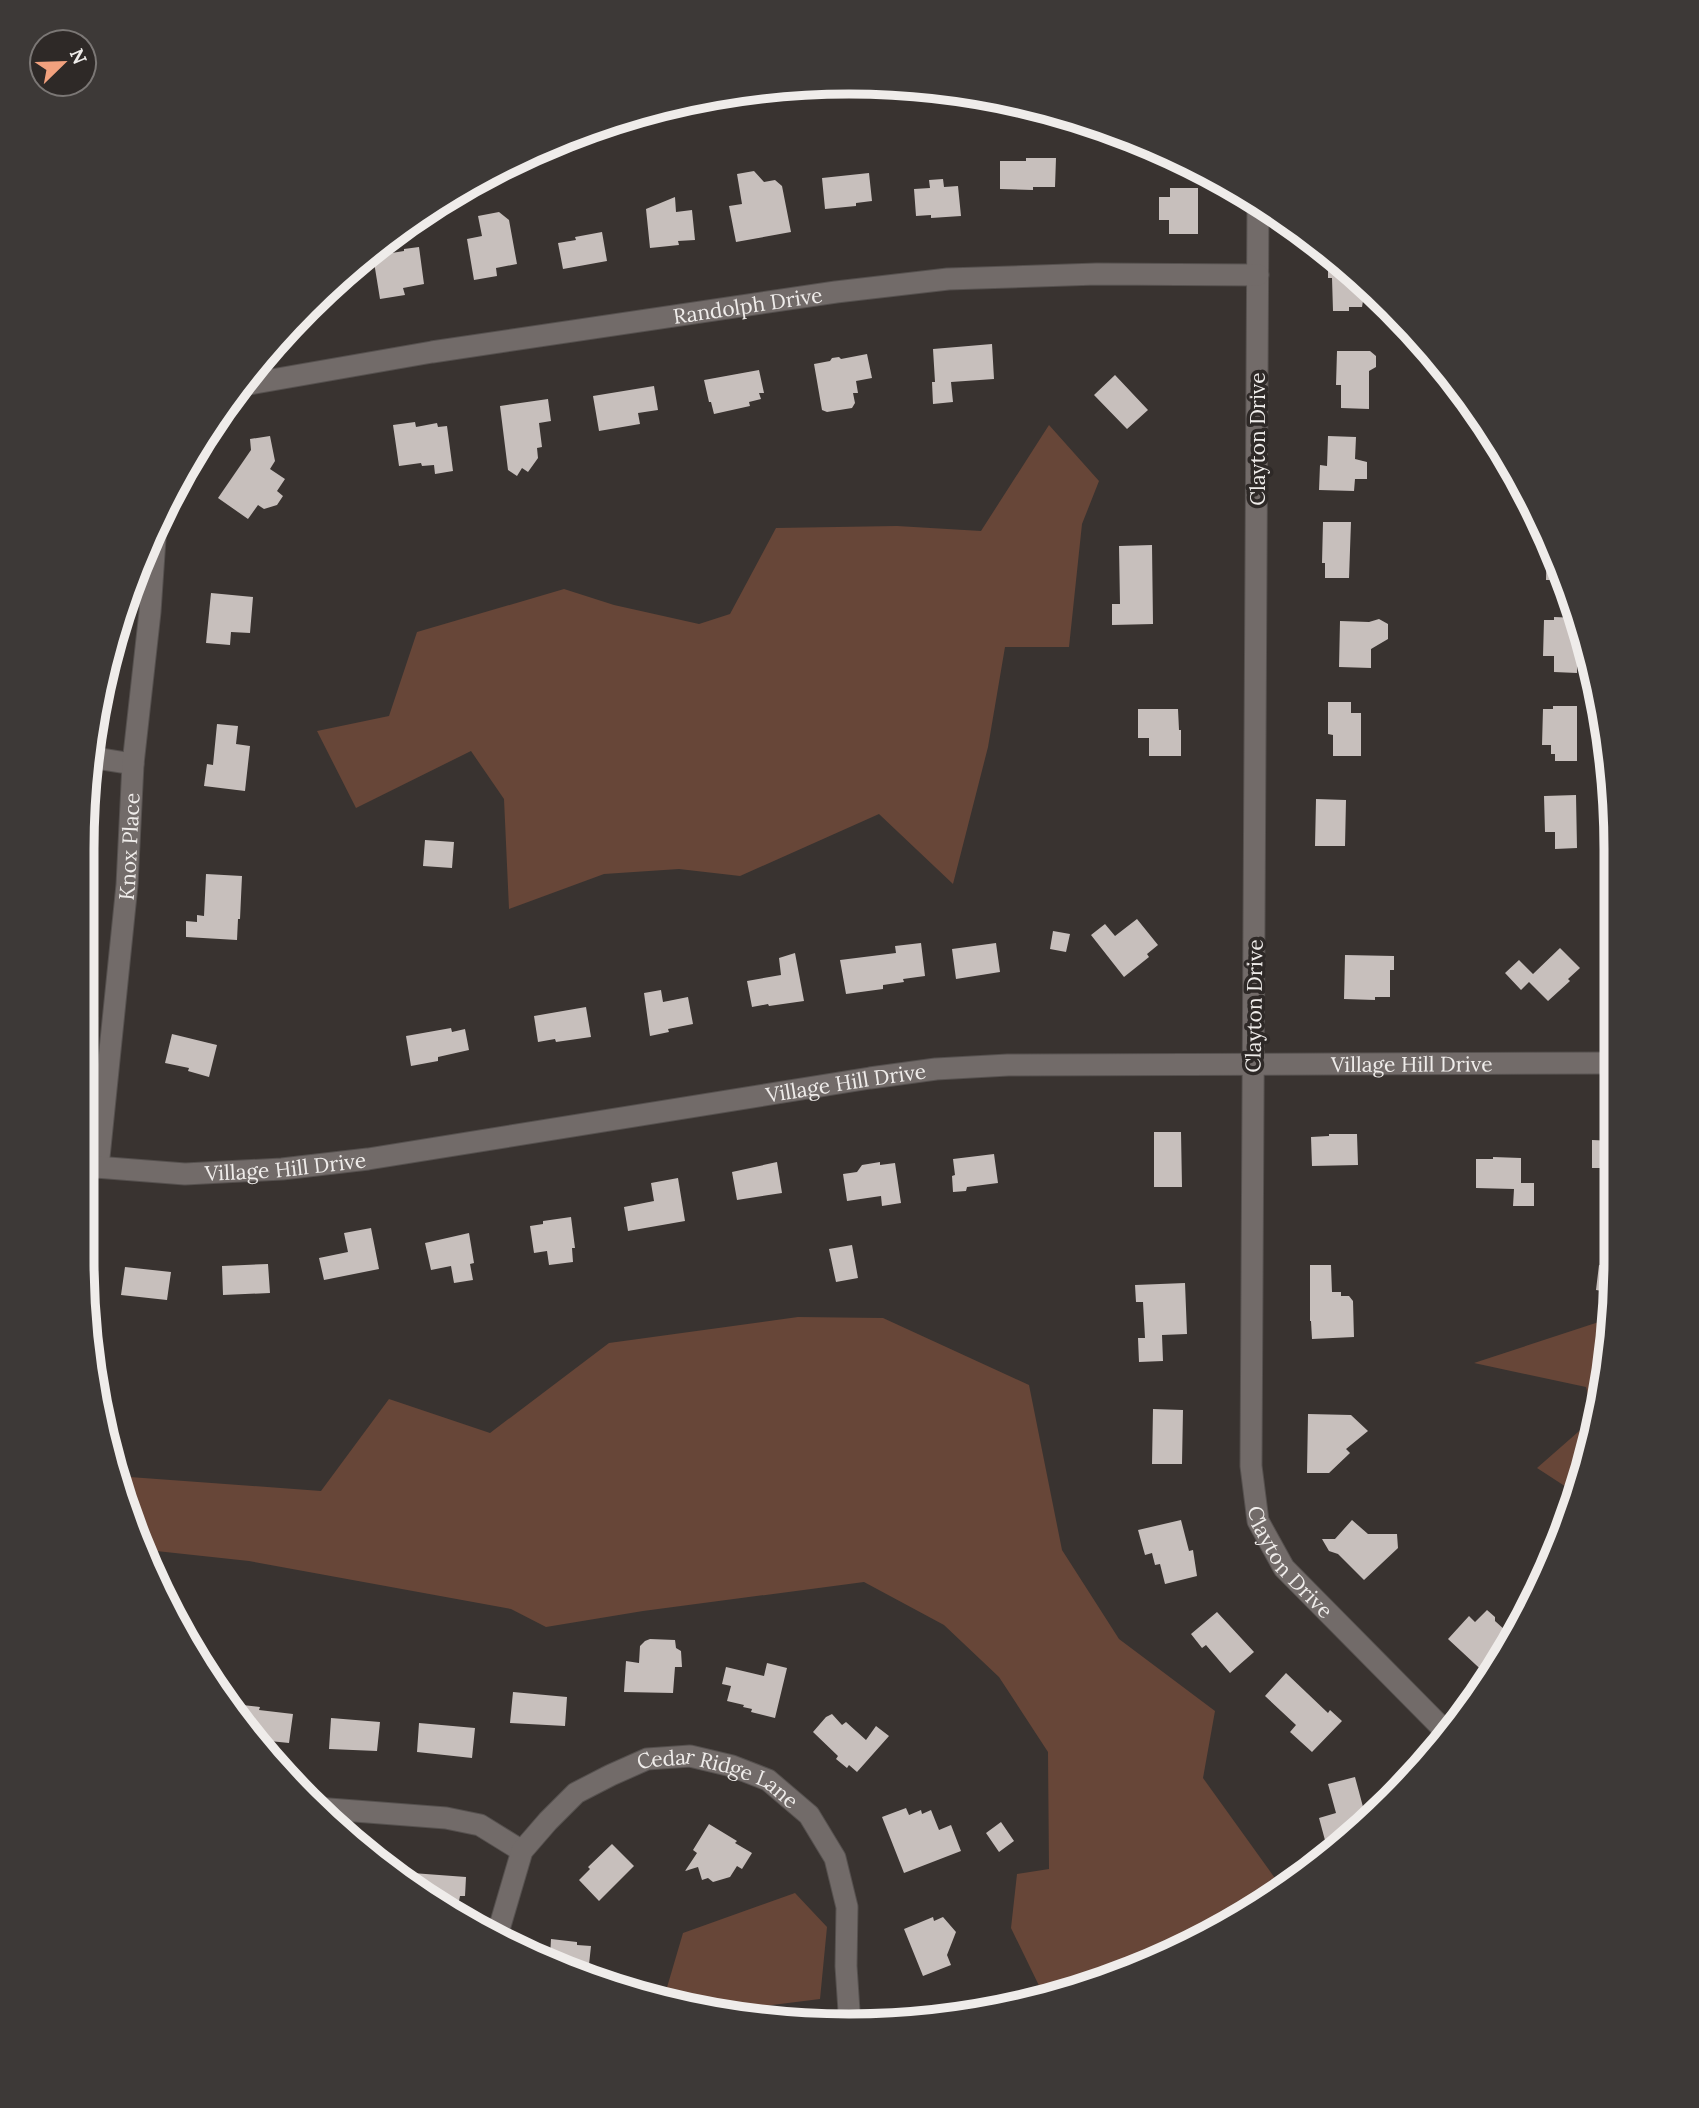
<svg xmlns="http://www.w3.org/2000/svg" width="1699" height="2108" font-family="Lora,serif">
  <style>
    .green { fill: #674638 }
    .building { fill: #c7bfbc }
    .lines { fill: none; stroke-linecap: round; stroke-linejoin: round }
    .street-casing { stroke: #56514f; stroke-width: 23 }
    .secondary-casing { stroke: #56514f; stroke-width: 23 }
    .street { stroke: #726b69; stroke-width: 21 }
    .secondary { stroke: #726b69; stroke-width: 21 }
    .labels { text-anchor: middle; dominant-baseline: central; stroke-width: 7; stroke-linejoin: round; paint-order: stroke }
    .street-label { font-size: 21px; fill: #efecea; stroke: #2e2927 }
    .rim { fill: none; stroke: #efecea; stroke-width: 9 }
  </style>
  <rect width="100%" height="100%" fill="#393330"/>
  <path class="green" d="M1049,425L1099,481L1082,524L1069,647H1005L988,747L953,884L879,814L740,876L679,869L604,874L509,909L504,799L471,751L356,808L317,731L389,716L417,632L564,589L614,605L699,624L730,614L776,528L897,526L981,531Z
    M798,1317L883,1318L1029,1385L1062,1550L1119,1639L1215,1711L1203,1778L1282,1888L1189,1946L1046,2000L1011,1928L1017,1874L1049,1869L1048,1752L999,1677L944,1625L864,1582L643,1611L546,1627L511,1609L249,1561L147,1550L116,1476L321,1491L389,1399L490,1433L609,1343Z
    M1614,1317L1591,1457L1577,1494L1537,1468L1594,1418L1586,1387L1474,1363Z
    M795,1893L827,1927L820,1999L739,2009L738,2011L663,2001L683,1933Z"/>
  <path class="building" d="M1026,158H1056L1055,187H1033V190L1000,189V161H1026Z
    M754,171L764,182L775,180L782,186L791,232L736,242L729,206L742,204L737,174Z
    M869,173L872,201L856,203V206L825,209L822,178Z
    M943,179L944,187L958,186L961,216L931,218V215L916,216L914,189L930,188L929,180Z
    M1170,188H1198V234H1169V220H1159V197H1170Z
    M675,197L676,212L692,210L695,240L678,241L679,245L650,248L646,209Z
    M499,212L509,220L517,264L496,268L497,276L474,280L467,239L482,236L478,216Z
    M602,232L607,261L563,269L558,243L576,240L575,237Z
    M419,247L424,284L403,288L405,295L380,299L373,256L404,251V249Z
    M1328,260H1338L1355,272L1370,288V301H1363L1362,307H1349V311H1333L1332,278H1328Z
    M992,344L994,379L951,382L953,402L933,404L932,382H935L933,349Z
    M1337,351H1370L1376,356V367L1369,371V409L1341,408V385H1336Z
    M867,354L872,378L856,381L858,393H853L855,403L852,408L827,412L822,410L814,364L830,361L832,358L839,357L841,359Z
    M759,370L764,393H759L761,399L749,402L750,406L714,414L711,402H709L704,380Z
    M1115,375L1148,410L1127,429L1094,395Z
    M654,386L658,410L638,413L640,424L599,431L593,396Z
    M548,399L551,421L539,423L542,447L537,448L538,458L528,472L522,468L517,476L508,470L500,406Z
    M415,422L416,427L437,423L438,427L447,426L453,471L435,474L434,465L422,466L421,463L399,466L393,425Z
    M270,436L275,461L270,469L285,479L277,491L283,496L277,505L264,509L258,505L248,519L218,498L251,450L250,439Z
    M1328,436L1356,437L1355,459L1367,462V479H1355L1354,491L1319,490L1320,465L1327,466Z
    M1323,522H1351L1349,578H1325V563H1322Z
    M1547,537H1548L1564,580H1546Z
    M1152,545L1153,624L1112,625V604H1120L1119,546Z
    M211,593L253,597L250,633L231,632L230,645L206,643Z
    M1554,617L1578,618L1577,673L1554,672V656H1543L1544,620H1554Z
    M1379,619L1388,624V639L1371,649V668L1339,667L1340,621L1369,622Z
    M1328,702H1351V713H1361V756H1333V735L1328,734Z
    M1553,706H1577V761H1555V754H1551V745H1542L1543,709H1553Z
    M1138,709H1178L1179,730H1181V756H1149V738H1138Z
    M217,724L238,726L236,744L250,746L245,791L204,786L207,764L213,765Z
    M1576,795L1577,848L1555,849V832H1545L1544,796Z
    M1316,799L1346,800L1345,846H1315Z
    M425,840L454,842L452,868L423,866Z
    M206,874L242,876L240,919H238L237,940L186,937V921L197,922V915L204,916Z
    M1137,919L1158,945L1147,954L1149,957L1124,977L1091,935L1105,924L1115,936Z
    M1053,931L1070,934L1066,952L1050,949Z
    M921,943L925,976L903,979L904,982L883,985V989L846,994L840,960L896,953L895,946Z
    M996,943L1000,972L956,979L952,949Z
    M1560,948L1580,968L1568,979L1570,981L1548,1001L1529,982L1521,990L1505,973L1519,960L1533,974Z
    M795,953L804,1001L769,1006L768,1004L752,1007L747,981L781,975L779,958Z
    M1345,955L1394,956V970H1390V997H1375V1000L1344,999Z
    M661,990L663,1002L688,997L693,1024L668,1029L669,1032L650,1036L644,993Z
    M586,1007L591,1037L556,1042L555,1039L538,1042L534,1016Z
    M451,1028L452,1032L465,1029L469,1050L438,1057V1061L411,1066L406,1036Z
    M172,1034L217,1045L209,1077L188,1071L189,1068L165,1063Z
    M1154,1132H1181L1182,1187H1154Z
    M1329,1134H1357L1358,1165L1312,1166L1311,1137L1329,1136Z
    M1592,1140L1615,1141V1168H1592Z
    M994,1154L998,1183L967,1187L966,1191L953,1192L952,1176L955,1175L953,1159Z
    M1493,1157L1521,1158V1183H1534V1206H1513L1514,1189L1476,1188V1159H1493Z
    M777,1162L782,1193L737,1200L732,1172Z
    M880,1162V1165L895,1163L901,1203L882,1206L881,1196L847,1201L843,1174L857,1172L862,1165Z
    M678,1178L685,1221L628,1231L624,1207L654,1201L651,1183Z
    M571,1217L575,1248H572L573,1262L549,1265L547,1251L534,1253L530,1226L543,1224V1221Z
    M371,1228L379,1269L324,1280L319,1258L348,1252L344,1233Z
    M469,1233L474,1263L470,1264L473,1280L454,1283L451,1266L431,1270L425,1243Z
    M852,1245L858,1278L836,1282L829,1249Z
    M268,1264L270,1293L223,1295L222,1266Z
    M1310,1265H1331L1332,1292H1341V1296H1349L1353,1301L1354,1337L1312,1339L1311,1321H1310Z
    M1599,1265L1615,1267V1293L1596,1290Z
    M125,1267L171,1272L167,1300L121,1295Z
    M1185,1283L1187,1334L1162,1335L1163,1361L1139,1362L1138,1338H1145L1143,1302H1136L1135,1285Z
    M1153,1409L1183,1410L1182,1464H1152Z
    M1308,1414L1351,1415L1368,1431L1346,1449L1350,1453L1329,1473H1307Z
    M1181,1520L1189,1551L1193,1550L1197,1576L1165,1584L1160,1564L1155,1565L1152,1553L1145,1555L1138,1530Z
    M1352,1520L1368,1534H1397L1398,1548L1364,1580L1338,1554L1329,1551L1322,1539H1335Z
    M1487,1610L1495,1617V1621L1506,1631L1496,1642L1505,1650L1489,1677L1448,1639L1469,1616L1475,1622Z
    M1217,1612L1254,1652L1230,1673L1206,1645L1202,1648L1191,1634Z
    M650,1639L675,1640L676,1648L681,1651L682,1667H675L673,1693L624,1692L626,1661L639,1663L640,1646L645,1641Z
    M767,1663L787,1668L775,1718L751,1712L752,1709L743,1707L744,1705L727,1701L731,1686L722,1684L726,1667L764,1676Z
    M1286,1673L1328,1713L1330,1710L1342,1721L1312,1752L1290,1732L1296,1725L1265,1696Z
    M513,1692L567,1697L565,1726L510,1723Z
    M233,1704L260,1707L259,1710L293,1714L289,1743L260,1740Z
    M832,1714L842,1725L846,1722L866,1740L876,1726L889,1736L857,1772L849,1765L847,1768L836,1759L838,1756L813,1732L826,1717Z
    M331,1718L380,1722L377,1751L329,1749Z
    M419,1723L475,1728L472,1758L417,1752Z
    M1355,1777L1366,1818L1329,1855L1319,1818L1336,1813L1328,1784Z
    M906,1808L909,1815L921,1810L922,1814L931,1810L939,1830L951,1825L961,1851L904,1873L882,1817Z
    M1001,1822L1014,1841L999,1852L986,1833Z
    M709,1824L737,1841L735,1843L752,1853L742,1869L737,1866L730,1877L713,1882L708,1878L702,1880L698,1867L685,1871L697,1853L693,1850Z
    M612,1844L634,1866L599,1901L579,1880L590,1869L588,1867Z
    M399,1872L466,1877L465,1896H460L459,1901H437Z
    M933,1917L934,1921L943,1917L956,1932L947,1955L951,1965L923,1976L904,1929Z
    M551,1939L577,1942V1945L591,1946L588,1974L550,1958Z"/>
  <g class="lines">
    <defs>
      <g id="street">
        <path id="s1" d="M1258,203C1257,624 1254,1045 1251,1466L1258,1521L1284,1568L1449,1735"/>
        <path id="s2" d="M243,385L432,352L836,292L948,279L1097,274L1258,275"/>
        <path d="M89,757L133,764"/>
        <path id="s3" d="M98,1167L127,885L133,764L150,612L156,524"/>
        <path d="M316,1808L446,1818L480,1825L522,1851"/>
        <path id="s4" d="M497,1936L522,1851L548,1821L576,1793L611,1775L647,1759L690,1756L732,1766L768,1780L809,1815L835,1858L847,1907L846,1966L850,2026"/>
      </g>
      <g id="secondary">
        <path id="s5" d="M83,1166L185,1174L282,1169L368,1159L870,1078L936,1069L1008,1065L1615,1063"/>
      </g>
    </defs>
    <use href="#street" class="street-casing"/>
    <use href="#secondary" class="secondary-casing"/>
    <use href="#street" class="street"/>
    <use href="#secondary" class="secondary"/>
  </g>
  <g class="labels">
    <g class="street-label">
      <text stroke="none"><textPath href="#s2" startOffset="511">Randolph Drive</textPath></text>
      <text transform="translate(1257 439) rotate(-90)">Clayton Drive</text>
      <text stroke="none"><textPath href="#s3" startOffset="322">Knox Place</textPath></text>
      <text transform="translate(1254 1006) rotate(-89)">Clayton Drive</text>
      <text stroke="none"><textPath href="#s5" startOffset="1337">Village Hill Drive</textPath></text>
      <text stroke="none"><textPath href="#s5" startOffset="770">Village Hill Drive</textPath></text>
      <text stroke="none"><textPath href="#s5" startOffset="203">Village Hill Drive</textPath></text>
      <text stroke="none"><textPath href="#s1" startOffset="1370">Clayton Drive</textPath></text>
      <text stroke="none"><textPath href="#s4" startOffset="322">Cedar Ridge Lane</textPath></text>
    </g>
  </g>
  <path d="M0 0H1699V2108H0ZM849 94H849A755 755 0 0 1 1604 849V1259A755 755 0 0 1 849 2014H849A755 755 0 0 1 94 1259V849A755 755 0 0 1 849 94Z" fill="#3d3937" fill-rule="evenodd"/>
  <path class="rim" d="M849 94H849A755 755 0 0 1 1604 849V1259A755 755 0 0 1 849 2014H849A755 755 0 0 1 94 1259V849A755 755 0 0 1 849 94Z"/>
  <g transform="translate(63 63) rotate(67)"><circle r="33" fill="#2e2927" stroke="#7b7775" stroke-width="2"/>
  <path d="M0-5L12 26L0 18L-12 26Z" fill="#f2a17e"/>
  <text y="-10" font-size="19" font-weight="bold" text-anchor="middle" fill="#efecea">N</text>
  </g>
</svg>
